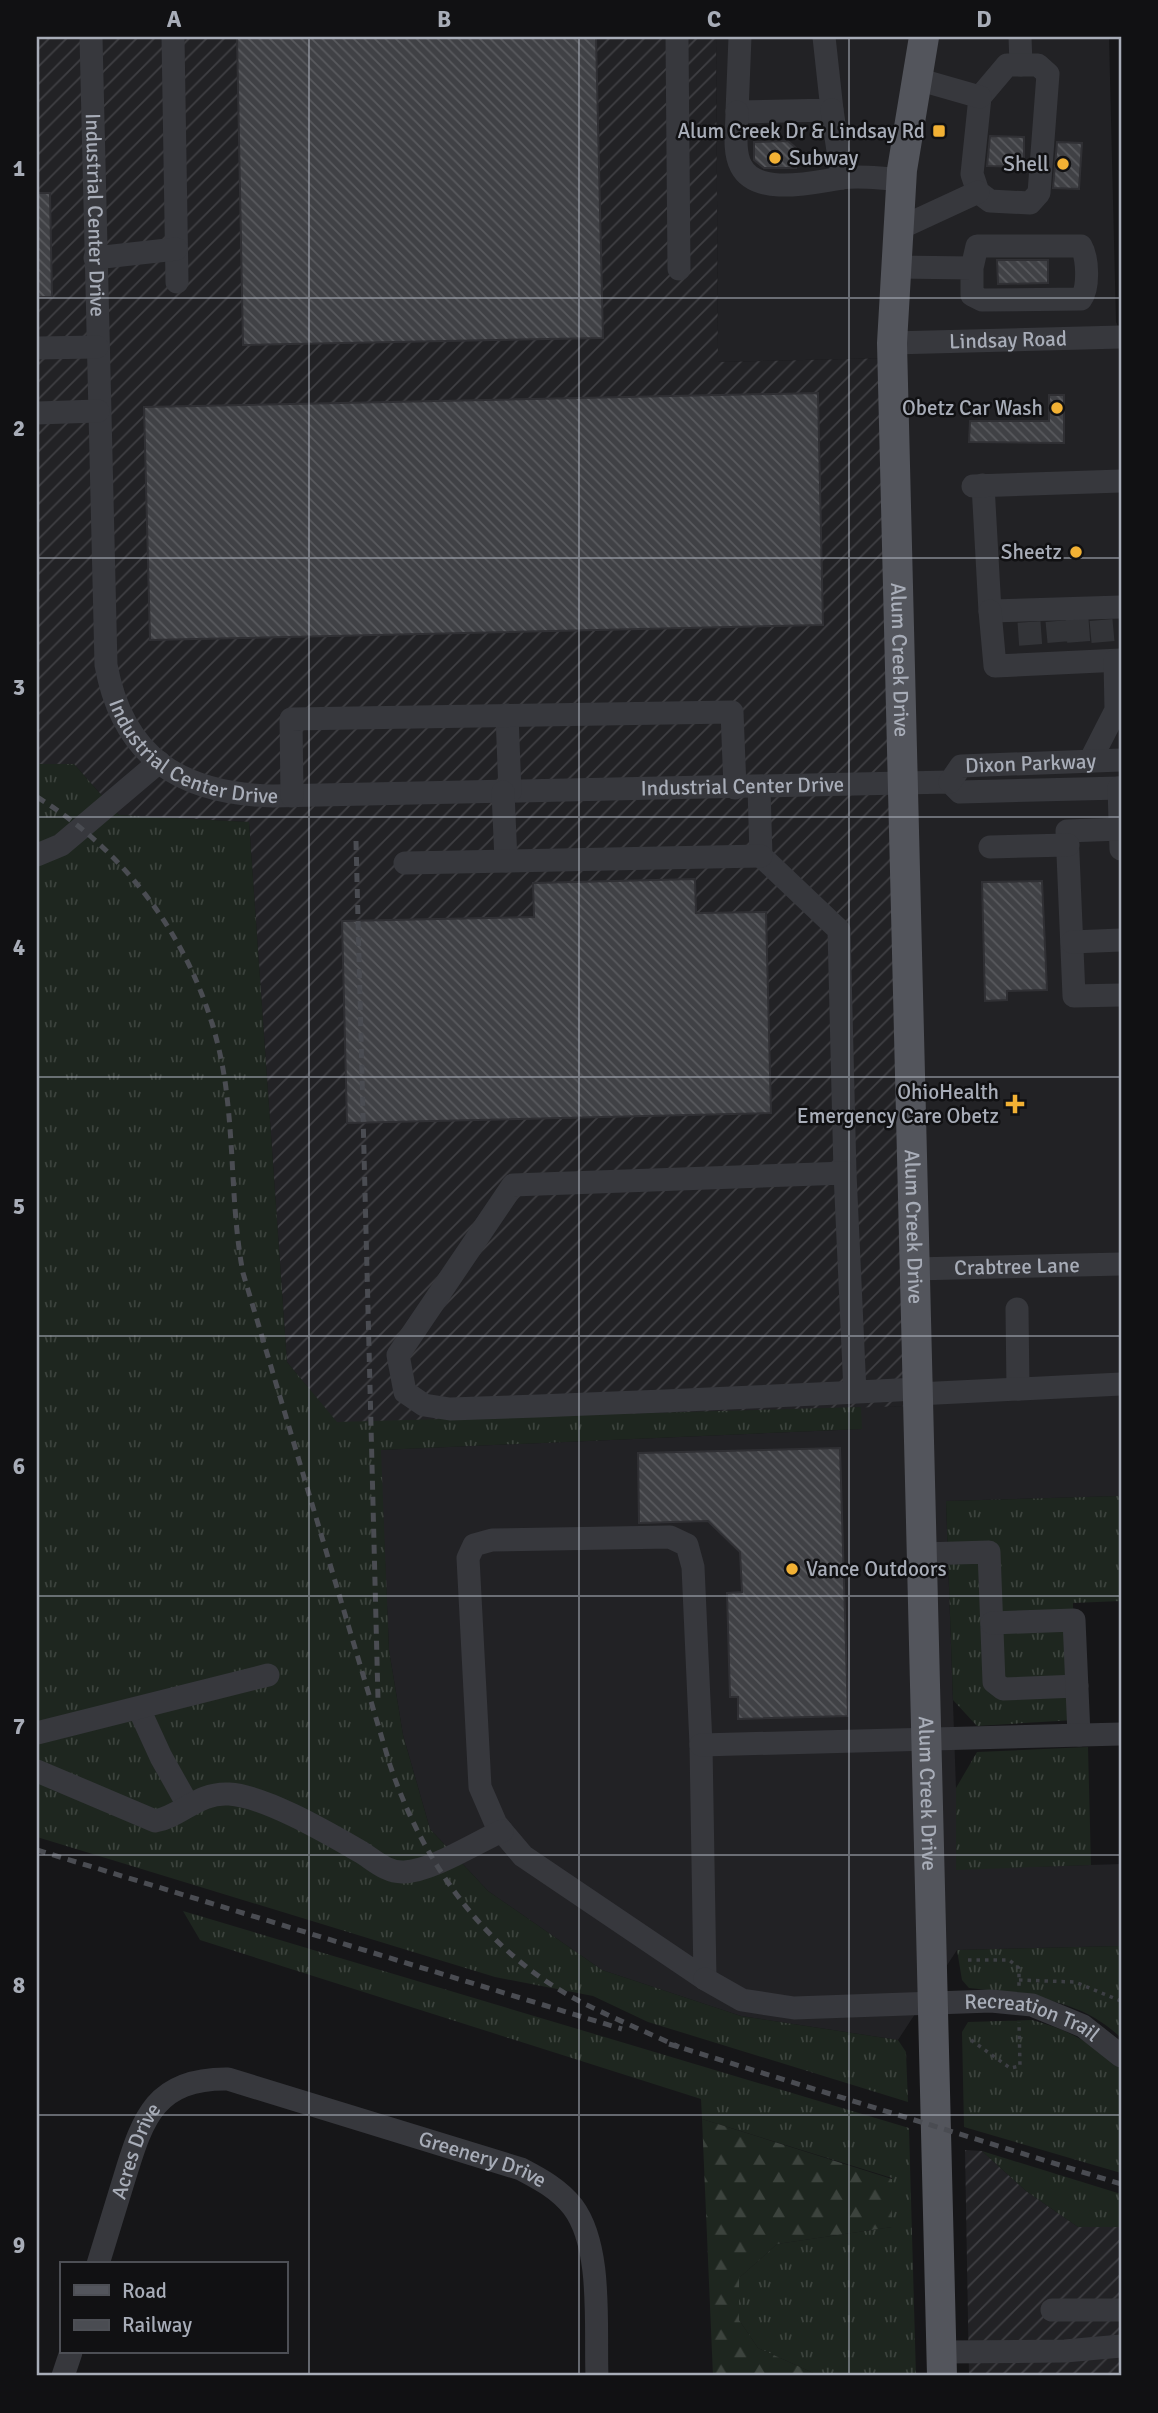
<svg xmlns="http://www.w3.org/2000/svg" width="1158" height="2413" font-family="Signika,sans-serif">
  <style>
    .built { fill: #222225 }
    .industrial { fill: url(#industrial-furrows) }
    .grass { fill: url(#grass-tufts) }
    .forest { fill: url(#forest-firs) }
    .building { fill: url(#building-back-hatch); stroke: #303034; stroke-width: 2 }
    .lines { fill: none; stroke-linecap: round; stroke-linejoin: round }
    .minor-tunnel { stroke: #333438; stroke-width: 23; stroke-dasharray: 23 11; stroke-linecap: butt }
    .path { stroke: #3d3f44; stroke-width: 3.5; stroke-dasharray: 3.5 5; stroke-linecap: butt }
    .minor { stroke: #37383d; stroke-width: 23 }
    .major { stroke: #53555c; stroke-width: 30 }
    .rail { stroke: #4a4c52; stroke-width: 5; stroke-dasharray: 9 7; stroke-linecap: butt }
    .grid { fill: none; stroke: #a8adb8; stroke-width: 2; stroke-opacity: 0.55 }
    .poi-dot { fill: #f2b134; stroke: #111113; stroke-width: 2.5 }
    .labels { text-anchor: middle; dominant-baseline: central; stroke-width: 5; stroke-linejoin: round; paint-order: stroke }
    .poi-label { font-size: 21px; fill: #a8adb8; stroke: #111113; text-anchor: end }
    .street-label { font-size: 21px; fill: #a8adb8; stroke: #111113 }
    .neatline { fill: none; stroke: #a8adb8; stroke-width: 2.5 }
    .grid-label { font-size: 23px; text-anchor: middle; font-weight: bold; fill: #a8adb8 }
  </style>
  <defs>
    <pattern id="industrial-furrows" width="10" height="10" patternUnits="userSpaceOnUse" patternTransform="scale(1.75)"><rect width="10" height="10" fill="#222225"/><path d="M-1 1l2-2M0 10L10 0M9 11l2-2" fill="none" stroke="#3f3f43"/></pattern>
    <pattern id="grass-tufts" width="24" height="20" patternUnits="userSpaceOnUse" patternTransform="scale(1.75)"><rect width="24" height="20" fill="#1e261f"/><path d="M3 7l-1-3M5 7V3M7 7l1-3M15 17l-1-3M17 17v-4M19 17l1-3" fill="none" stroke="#3c433d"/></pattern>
    <pattern id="forest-firs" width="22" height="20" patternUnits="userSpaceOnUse" patternTransform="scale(1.75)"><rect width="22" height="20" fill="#1e261f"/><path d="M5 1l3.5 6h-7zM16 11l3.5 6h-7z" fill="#3c433d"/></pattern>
    <pattern id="building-back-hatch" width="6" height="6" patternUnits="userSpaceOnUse" patternTransform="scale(1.75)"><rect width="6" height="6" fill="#404145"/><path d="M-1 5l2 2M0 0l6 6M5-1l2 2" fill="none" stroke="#595a5e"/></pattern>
  </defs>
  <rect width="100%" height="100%" fill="#161618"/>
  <path class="built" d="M716,37H1109L1116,322L1121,333V1496L946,1501L956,1788V1869L1121,1864V1946L957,1950L898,2040L741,2016L602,1970L488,1891L430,1829L403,1735L389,1650L380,1450L861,1429V1407L911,1406L890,358L718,362Z"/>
  <path class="industrial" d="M37,37H716L718,362L890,358L911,1406L337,1423L287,1362L249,822L119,815L74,764H37Z
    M965,2150L982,2151L1026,2191L1078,2227H1121V2376H969Z"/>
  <path class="grass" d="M37,764H74L119,815L249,822L287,1362L337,1422L861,1407L862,1429L381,1450L389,1650L403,1735L430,1829L488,1891L602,1970L741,2016L898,2040L906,2052L908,2102L648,2022L593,1996L495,1977L37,1837Z
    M1121,1496V1601L1073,1603L1075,1720L977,1726L953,1700L946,1501Z
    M1088,1747L1091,1865L956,1870V1788L977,1752Z
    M183,1911L909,2128L916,2376H820L758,2348L739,2320V2278L777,2244L892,2227V2178L702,2119L701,2099L200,1940Z
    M1121,1946V2038C1081,1998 1022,1994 969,1988L962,1980L957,1950Z
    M1032,2020C1067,2029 1094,2044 1121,2069V2173L964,2127L962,2032L968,2022Z
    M982,2151L1121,2194V2227H1078L1026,2191Z"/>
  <path class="forest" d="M702,2119L892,2179V2227L777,2244L739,2278V2320L758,2348L820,2376H713Z"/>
  <path class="building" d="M237,37H596L603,338L243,345Z
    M990,136L1024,137V167L987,166Z
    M788,141L796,148V168H764L754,160V142Z
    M1057,142L1082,143L1079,189L1053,188Z
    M37,193H50L52,297H37Z
    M997,260H1048V283L998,284Z
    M818,393L823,625L150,640L144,407Z
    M1049,395H1064V443L969,442L970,421H1049Z
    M695,879L696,913L766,912L771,1113L347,1123L342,921L534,917L533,883Z
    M1042,881L1047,990L1007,991V1000L985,1001L982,882Z
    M840,1448L848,1716L738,1719V1697H730L727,1593L742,1592L740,1552L708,1521L639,1523L638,1453Z"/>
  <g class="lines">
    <path class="minor-tunnel" d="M1077,619L1079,646
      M1101,620L1103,642
      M1057,621L1059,642
      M1029,622L1031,650"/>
    <path class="path" d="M968,1960H1009L1019,1968V1986
      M1019,1980L1075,1982L1121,2001
      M971,2040L1010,2068L1020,2066L1019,2022"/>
    <g class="minor">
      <path id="s1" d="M91,37L106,665C123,758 182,794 273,796L950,782L960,792L1121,788"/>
      <path d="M173,37L177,282"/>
      <path d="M677,37L679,269"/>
      <path d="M740,37L737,112L832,110L824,37"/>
      <path d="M1020,37L1021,65"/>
      <path d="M1007,65H1038L1048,74L1039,193L1030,203L990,201L978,192L972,174L980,97Z"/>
      <path d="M917,79L980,97"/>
      <path d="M832,110L842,178"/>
      <path d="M737,112C737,128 733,151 741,166C757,197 814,182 842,178C860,175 882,179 901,179"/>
      <path d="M898,229L978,192"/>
      <path d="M95,258L176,249"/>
      <path d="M896,267L972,268V295L982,300L1081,299C1089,288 1088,258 1081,246H977L972,268"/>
      <path id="s2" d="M892,343L1121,337"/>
      <path d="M37,348L97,347"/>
      <path d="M37,413L98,411"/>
      <path d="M983,485L990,611L1121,607"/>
      <path d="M973,486L1121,481"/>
      <path d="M990,611L995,666L1121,660"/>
      <path d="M507,715L510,792"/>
      <path d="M1090,761L1116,710L1115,661"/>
      <path id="s3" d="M950,782L961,766L1121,760"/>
      <path d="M759,788L761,856L839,930L845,1173"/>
      <path d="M1119,788L1121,849"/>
      <path d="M503,792L506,861"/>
      <path d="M292,796L291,719L732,712L735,788"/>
      <path d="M1121,829L1067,831L1074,996L1121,995"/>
      <path d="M990,847L1068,845"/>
      <path d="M37,855L61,845L159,762"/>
      <path d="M405,863L761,856"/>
      <path d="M1072,942L1121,940"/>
      <path id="s4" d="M914,1269L1121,1264"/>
      <path d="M1017,1309L1018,1389"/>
      <path d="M855,1392L845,1173L513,1185L398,1355L405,1392L424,1405L450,1409C606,1404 761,1397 917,1389"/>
      <path d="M917,1394L1121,1384"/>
      <path d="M670,1537L687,1545L693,1567L701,1745L705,1979L523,1856L496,1824L480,1787L468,1558L474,1545L492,1540Z"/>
      <path d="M922,1554L989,1552L994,1682L1003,1689L1077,1686"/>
      <path d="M992,1623L1074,1620L1079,1735"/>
      <path d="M139,1709L161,1757L188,1805"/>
      <path d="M37,1733L268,1675"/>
      <path d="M701,1745L1121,1734"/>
      <path d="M37,1771L155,1821C182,1816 198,1792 229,1794C265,1796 328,1833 361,1852C374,1860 387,1873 404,1872C432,1871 475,1843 502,1831"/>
      <path id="s5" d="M705,1979L742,2000L794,2008L991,2001L1032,2005L1083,2026L1121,2056"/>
      <path id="s6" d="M98,2264C107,2235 116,2205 125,2176C143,2117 156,2078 228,2079L521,2169C540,2179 559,2189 573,2207C603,2247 595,2328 597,2376"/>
      <path d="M1052,2310H1121"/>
      <path d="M942,2352L1065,2351L1121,2346"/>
      <path d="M63,2376L71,2352"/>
    </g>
    <path class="major" id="s7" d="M924,37L902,170L892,343L942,2376"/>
    <path class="rail" d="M37,797C143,862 214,974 227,1097C234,1156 232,1215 243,1273L390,1765C423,1863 486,1953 581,2002C613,2018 646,2032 679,2047
      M356,841L378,1699
      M37,1850L622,2029
      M669,2044L1121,2184"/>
  </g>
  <path class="grid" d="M309,37V2376M579,37V2376M849,37V2376M37,298H1121M37,558H1121M37,817H1121M37,1077H1121M37,1336H1121M37,1596H1121M37,1855H1121M37,2115H1121"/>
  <g class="poi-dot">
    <rect x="932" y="124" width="14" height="14" rx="3.5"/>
    <circle cx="775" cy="158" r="7"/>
    <circle cx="1063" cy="164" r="7"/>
    <circle cx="1057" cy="408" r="7"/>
    <circle cx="1076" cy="552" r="7"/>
    <path d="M1011.5 1093.5h7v7h7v7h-7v7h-7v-7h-7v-7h7z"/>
    <circle cx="792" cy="1569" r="7"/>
  </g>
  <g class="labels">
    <g class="poi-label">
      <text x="925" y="131">Alum Creek Dr &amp; Lindsay Rd</text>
      <text x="789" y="158" text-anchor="start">Subway</text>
      <text x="1049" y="164">Shell</text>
      <text x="1043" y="408">Obetz Car Wash</text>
      <text x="1062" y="552">Sheetz</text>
      <text x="999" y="1092">OhioHealth<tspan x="999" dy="24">Emergency Care Obetz</tspan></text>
      <text x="806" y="1569" text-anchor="start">Vance Outdoors</text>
    </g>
    <g class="street-label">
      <text stroke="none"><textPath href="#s1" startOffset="178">Industrial Center Drive</textPath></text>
      <text stroke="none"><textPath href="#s2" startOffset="116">Lindsay Road</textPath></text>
      <text stroke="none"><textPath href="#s7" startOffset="625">Alum Creek Drive</textPath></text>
      <text stroke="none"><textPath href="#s1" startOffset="766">Industrial Center Drive</textPath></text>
      <text stroke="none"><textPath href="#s3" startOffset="89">Dixon Parkway</textPath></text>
      <text stroke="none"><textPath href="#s1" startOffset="1332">Industrial Center Drive</textPath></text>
      <text stroke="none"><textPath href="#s7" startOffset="1192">Alum Creek Drive</textPath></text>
      <text stroke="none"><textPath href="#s4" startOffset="103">Crabtree Lane</textPath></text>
      <text stroke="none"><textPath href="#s7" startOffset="1759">Alum Creek Drive</textPath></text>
      <text stroke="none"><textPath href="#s5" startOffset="336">Recreation Trail</textPath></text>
      <text stroke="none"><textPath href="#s6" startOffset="119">Acres Drive</textPath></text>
      <text stroke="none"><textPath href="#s6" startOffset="516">Greenery Drive</textPath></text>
    </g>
  </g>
  <rect width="1158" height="2413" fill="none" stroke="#111113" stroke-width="77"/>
  <rect x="60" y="2262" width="228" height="91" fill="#111113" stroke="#4d4f55" stroke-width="2"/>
  <rect x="74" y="2285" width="35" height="10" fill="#53555c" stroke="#4d4f55" stroke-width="2"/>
  <text x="122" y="2298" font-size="21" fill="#a8adb8">Road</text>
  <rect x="74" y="2320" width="35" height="10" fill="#4a4c52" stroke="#4d4f55" stroke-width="2"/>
  <text x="122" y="2332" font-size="21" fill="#a8adb8">Railway</text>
  <rect x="38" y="38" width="1082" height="2336" class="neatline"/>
  <g class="grid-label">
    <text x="174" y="27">A</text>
    <text x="444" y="27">B</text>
    <text x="714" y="27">C</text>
    <text x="984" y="27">D</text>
    <text x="19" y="176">1</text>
    <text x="19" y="436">2</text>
    <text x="19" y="695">3</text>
    <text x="19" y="955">4</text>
    <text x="19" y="1214">5</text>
    <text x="19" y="1474">6</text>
    <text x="19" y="1734">7</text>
    <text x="19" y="1993">8</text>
    <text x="19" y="2253">9</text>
  </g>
</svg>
